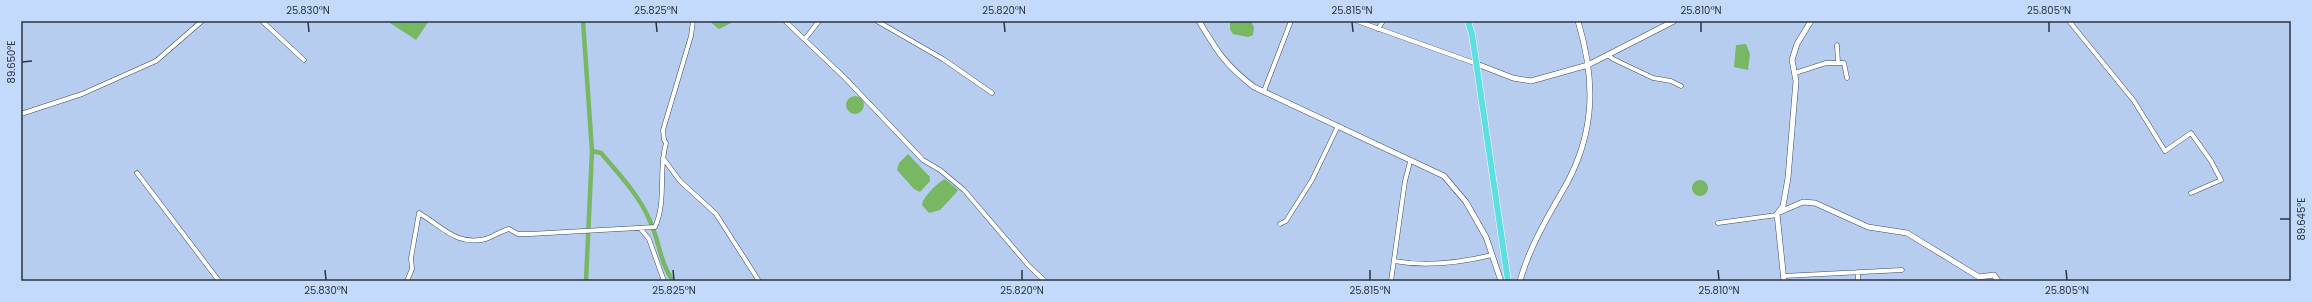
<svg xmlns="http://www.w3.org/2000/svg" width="2312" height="302" font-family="Poppins,sans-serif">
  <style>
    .water { fill: #78b764 }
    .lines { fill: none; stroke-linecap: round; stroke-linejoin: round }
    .canal { stroke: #78b764; stroke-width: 4.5 }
    .minor-casing { stroke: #3a4d6a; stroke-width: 5 }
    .tertiary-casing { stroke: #3a4d6a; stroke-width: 6 }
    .trunk-casing { stroke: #fff; stroke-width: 7 }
    .minor { stroke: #fff; stroke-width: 4 }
    .tertiary { stroke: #fff; stroke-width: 5 }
    .trunk { stroke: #5cdee2; stroke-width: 6 }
    .ticks { fill: none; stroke: #2b3441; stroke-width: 1.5 }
    .neatline { fill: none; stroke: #2b3441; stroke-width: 1.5 }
    .ticks-label { font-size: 10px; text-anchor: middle; fill: #2b3441 }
  </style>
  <rect width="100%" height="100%" fill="#b7cdef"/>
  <path class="water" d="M387,21H429L416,40Z
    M709,21H731V23L719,29Z
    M1230,21H1251L1254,27L1253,35L1248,37L1233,34L1230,29Z
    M1746,44L1750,54L1748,70L1734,67L1736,45Z
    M846 105a9 9 0 1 1 18 0a9 9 0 1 1-18 0Z
    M908,154L930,177V181L920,192L914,189L897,170L899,163Z
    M945,179L958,190L956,193L940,210L929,213L922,205C922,198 938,182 945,179Z
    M1692 188a8 8 0 1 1 16 0a8 8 0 1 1-16 0Z"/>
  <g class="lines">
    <path class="canal" d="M583,21L592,151L586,281
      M592,151L601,153C619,174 639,195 650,221C659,240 660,263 673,281"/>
    <defs>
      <path id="minor" d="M262,21L304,60
        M785,21L845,78L923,160L940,170L964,190L1029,266L1045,281
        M877,21L943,59L992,93
        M1357,21L1477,64
        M2069,21L2134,101L2165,151L2191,133L2211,161L2221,180L2191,193
        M1378,29L1383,21
        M805,39L819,21
        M1837,45L1838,63
        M1608,55L1613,59L1653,78L1671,81L1681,86
        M1795,73L1826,63H1844L1847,78
        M1264,91L1291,21
        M21,114L82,94L156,61L202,21
        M663,158L680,181L716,214L759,281
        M137,173L219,281
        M1718,223L1777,215
        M1280,224L1286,221L1312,180L1338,126
        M640,228L649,239L664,281
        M1394,261C1427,267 1459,263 1492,255
        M1858,272V281
        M1783,276L1902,270
        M407,281L412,269L411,258L419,213C443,227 456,246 486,239C494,236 501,231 509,229L518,234H530L655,227C667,201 658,170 666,143L664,140L663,130L691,36L693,21
        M1391,281L1405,181L1410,162"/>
      <path id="tertiary" d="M1199,21C1217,51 1225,65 1254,87L1444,176L1466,202L1486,237L1501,281
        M1477,64L1513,78L1531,81L1588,65L1674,21
        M1780,212L1803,202L1815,203L1868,227L1907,233L1979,277L1994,275L1998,281
        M1520,281C1530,245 1549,215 1567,183C1596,129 1595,78 1578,21
        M1784,281L1777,214L1783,206L1788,178L1796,81L1792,60L1797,44L1811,21"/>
      <path id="trunk" d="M1468,21L1472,34L1508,281"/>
    </defs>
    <use href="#minor" class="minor-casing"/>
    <use href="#tertiary" class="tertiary-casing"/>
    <use href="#trunk" class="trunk-casing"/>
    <use href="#minor" class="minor"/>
    <use href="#tertiary" class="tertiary"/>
    <use href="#trunk" class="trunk"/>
  </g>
  <path class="ticks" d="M308,22L309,32M656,22L657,32M1004,22L1005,32M1352,22L1353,32M1701,22V32M2049,22V32M22,62L32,61M2280,219H2290M325,270L326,280M673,270L674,280M1022,270V280M1370,270V280M1718,270L1719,280M2066,270L2067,280"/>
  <rect width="2312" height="302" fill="none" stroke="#c3dafd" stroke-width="44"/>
  <rect x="22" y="22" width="2268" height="258" class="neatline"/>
  <g class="ticks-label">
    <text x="308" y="14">25.830°N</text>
    <text x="656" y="14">25.825°N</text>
    <text x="1004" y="14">25.820°N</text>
    <text x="1352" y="14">25.815°N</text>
    <text x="1701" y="14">25.810°N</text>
    <text x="2049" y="14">25.805°N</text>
    <text transform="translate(11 62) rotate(-90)" y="4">89.650°E</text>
    <text transform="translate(2301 219) rotate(-90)" y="4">89.645°E</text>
    <text x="326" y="294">25.830°N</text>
    <text x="674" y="294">25.825°N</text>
    <text x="1022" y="294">25.820°N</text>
    <text x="1370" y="294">25.815°N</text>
    <text x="1719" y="294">25.810°N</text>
    <text x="2067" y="294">25.805°N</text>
  </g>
</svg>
